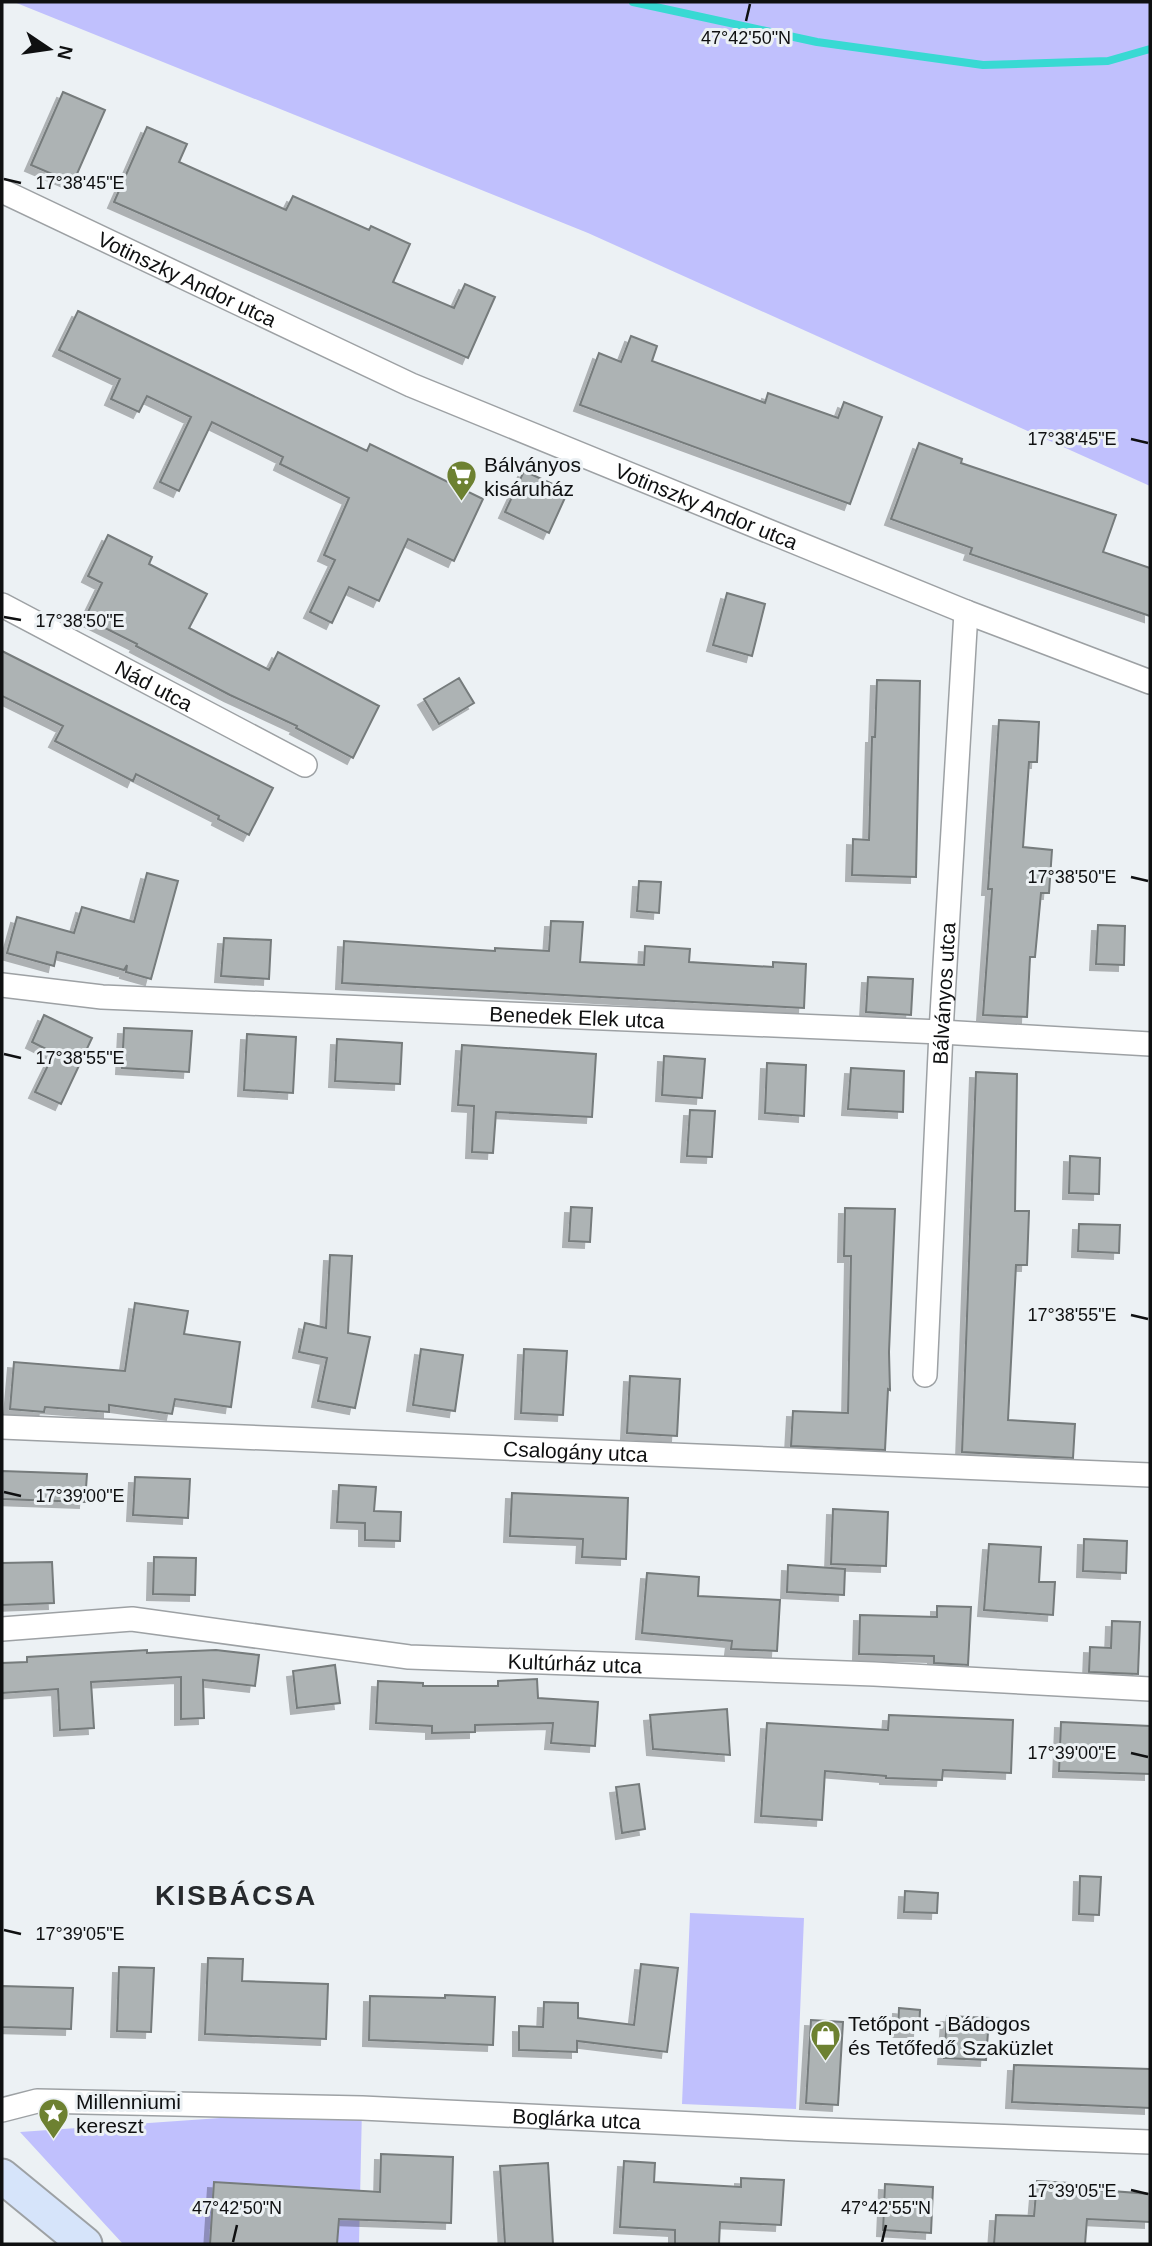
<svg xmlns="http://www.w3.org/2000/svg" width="1152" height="2246" font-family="Arial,sans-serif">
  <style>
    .green { fill: #c0c0fd }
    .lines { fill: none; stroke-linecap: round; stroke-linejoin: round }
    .stream { stroke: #38d9d3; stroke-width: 8 }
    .building { fill: #adb3b4; stroke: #767b7c; stroke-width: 2; filter: url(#shadow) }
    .street-casing { stroke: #9da1a4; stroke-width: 26 }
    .secondary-casing { stroke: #9da1a4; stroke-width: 37 }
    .street { stroke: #fff; stroke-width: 23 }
    .secondary { stroke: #d6e4fa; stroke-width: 33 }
    .ticks { fill: none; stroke: #0f1011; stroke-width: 2.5 }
    .labels { text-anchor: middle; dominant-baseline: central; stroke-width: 6; stroke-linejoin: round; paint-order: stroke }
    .street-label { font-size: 21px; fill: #0f1011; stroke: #ecf1f4 }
    .poi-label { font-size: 21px; fill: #0f1011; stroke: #ecf1f4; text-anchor: start }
    .district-label { font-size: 28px; font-weight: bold; letter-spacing: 2px; fill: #272a2d; stroke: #ecf1f4 }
    .ticks-label { font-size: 18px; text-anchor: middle; fill: #0f1011; stroke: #ecf1f4; stroke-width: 6; stroke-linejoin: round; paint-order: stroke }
  </style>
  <defs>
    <filter id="shadow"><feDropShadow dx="-6" dy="6" stdDeviation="0" flood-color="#0004"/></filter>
  </defs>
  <rect width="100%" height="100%" fill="#ecf1f4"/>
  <path class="green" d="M14,2H1150V486L588,233Z
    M690,1913L804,1918L796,2109L682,2104Z
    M362,2108L359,2244H123L20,2132Z"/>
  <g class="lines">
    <path class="stream" d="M633,2L817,42L983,65L1108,61L1150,49"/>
  </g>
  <path class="building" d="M63,92L105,110L73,183L31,165Z
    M147,127L187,144L179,162L286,210L293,196L369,230L371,226L410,244L393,282L454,308L465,284L495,297L468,358L114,202Z
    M78,311L367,451L370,444L483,499L454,561L408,539L379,601L349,587L332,623L310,612L335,560L324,555L349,498L280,464L283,457L212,422L179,491L160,482L191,417L147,396L139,412L111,399L120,379L59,350Z
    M631,336L657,346L652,361L765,403L768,393L838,418L844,402L882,417L850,504L580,405L599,353L621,362Z
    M919,443L962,459L961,463L1116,515L1103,552L1150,568V616L970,554L972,548L891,519Z
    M524,471L568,491L549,533L505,512Z
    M108,535L152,557L149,564L207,594L189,628L269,670L278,652L379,706L353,758L296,728L297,726L230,695L136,646L137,644L85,618L102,583L88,576Z
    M727,593L765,604L752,656L713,645Z
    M2,651L273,788L249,835L218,819L219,816L136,774L133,781L55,741L63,726L2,696Z
    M459,678L474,703L439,724L424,699Z
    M877,680L920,681L916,877L852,875L853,839L869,840L872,737H875Z
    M999,720L1039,722L1037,762H1029L1023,847L1052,850L1049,893H1041L1035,957H1030L1027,1017L983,1015L992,889H988Z
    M147,873L178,881L151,979L126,972L127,965L124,970L57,952L54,966L7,953L17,917L74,933L82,907L134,922Z
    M639,881L661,882L659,913L637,911Z
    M551,921L583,922L580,962L644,965L645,946L690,949L689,962L773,967V962L806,964L804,1008L342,983L344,941L495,951V948L549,951Z
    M1098,925L1125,926L1124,965L1096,964Z
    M224,938L271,940L269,979L221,976Z
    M868,977L913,979L911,1015L866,1012Z
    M44,1015L92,1038L61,1104L35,1092L54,1053L32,1042Z
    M124,1028L192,1031L189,1072L122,1068Z
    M247,1034L296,1037L293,1093L244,1090Z
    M337,1039L402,1043L400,1084L335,1081Z
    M462,1045L596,1054L592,1117L496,1112L493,1153L472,1152L474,1106L458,1105Z
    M664,1056L705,1059L702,1098L662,1095Z
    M767,1063L806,1065L804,1116L765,1113Z
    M851,1068L904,1071L903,1112L848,1109Z
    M976,1072L1017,1074L1015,1211H1029L1027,1265H1016L1008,1420L1075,1424L1073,1458L962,1452Z
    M690,1110L715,1111L712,1157L687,1156Z
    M1070,1156L1100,1158L1099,1194L1069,1193Z
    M571,1207L592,1208L590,1242L569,1241Z
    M845,1208L895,1209L889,1352L890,1390L888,1389L885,1450L791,1446L793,1411L848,1413L851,1256H844Z
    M1079,1224L1120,1225L1119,1253L1078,1251Z
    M330,1255L352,1256L348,1333L370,1337L355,1408L318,1401L327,1358L299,1352L305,1323L326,1328Z
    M135,1303L188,1311L184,1334L240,1342L231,1407L175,1399L172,1414L109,1405V1412L45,1407L44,1412L10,1409L14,1362L125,1371Z
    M421,1349L463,1355L455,1411L413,1405Z
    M524,1349L567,1351L563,1415L521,1413Z
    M630,1376L680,1379L677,1436L627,1433Z
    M2,1471L87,1474L85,1502L2,1499Z
    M135,1477L190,1479L188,1518L133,1515Z
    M339,1485L376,1487L374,1511L401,1512L400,1541L365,1540V1523L337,1522Z
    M512,1493L628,1498L626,1559L582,1557L583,1539L510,1536Z
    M833,1509L888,1512L886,1566L831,1564Z
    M1084,1539L1127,1541L1126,1573L1083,1571Z
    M989,1544L1041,1547L1039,1582H1055L1053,1615L984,1610Z
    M154,1557L196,1558L195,1595L153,1594Z
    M52,1562L54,1603L2,1605V1563Z
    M788,1565L845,1569L844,1595L787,1592Z
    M647,1573L699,1577L698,1596L780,1600L777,1651L731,1649L732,1641L642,1633Z
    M937,1606L971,1607L968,1665L934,1663V1656L859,1654L860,1615L937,1617Z
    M1112,1621L1140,1622L1138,1674L1089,1672L1090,1647L1111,1648Z
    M147,1650V1653L216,1650L259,1655L255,1686L203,1680L204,1718L181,1719V1677L91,1682L94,1728L60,1730L58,1689L2,1693V1663L27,1662V1657Z
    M335,1665L340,1703L297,1708L293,1671Z
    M537,1679L538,1698L598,1702L595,1746L551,1743L553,1723L475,1725V1732L432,1733V1726L376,1723L378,1681L423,1683V1686H498V1681Z
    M727,1709L730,1755L653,1749L650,1715Z
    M889,1715L1013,1720L1011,1773L943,1770L942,1780L886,1778V1776L825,1771L822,1820L761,1816L767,1723L888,1730Z
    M1061,1722L1150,1726V1774L1059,1771Z
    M639,1784L645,1829L622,1833L616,1787Z
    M1080,1876L1101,1877L1099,1915L1079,1914Z
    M905,1891L938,1893L937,1913L904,1912Z
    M208,1958L243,1959L242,1981L328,1984L326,2039L205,2034Z
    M641,1964L678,1968L667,2052L577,2041V2052L519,2050V2026L543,2027L544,2002L578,2003V2018L634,2025Z
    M119,1967L154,1968L151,2032L117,2031Z
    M2,1986L73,1988L71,2029L2,2027Z
    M445,1995L495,1997L493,2045L369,2040L370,1996L445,1998Z
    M899,2008L920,2010L919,2031H898Z
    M947,2016L989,2018L986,2060L944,2058Z
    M811,2020L843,2022L838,2105L806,2103Z
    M1014,2065L1150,2069V2108L1012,2102Z
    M381,2154L453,2157L451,2223L339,2219L337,2244H210L214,2182L380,2192Z
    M624,2161L655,2163L654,2182L741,2187V2178L784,2180L781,2225L720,2222L719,2244H675V2230L620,2227Z
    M548,2163L553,2244H505L500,2166Z
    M1037,2181L1100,2185L1099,2190L1150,2194V2222L1087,2219L1085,2244H994L996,2215L1034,2216Z
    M885,2184L933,2187L931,2233L883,2230Z"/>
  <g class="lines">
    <defs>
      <g id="street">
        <path id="s1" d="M2,191L411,385L966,612L1150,682"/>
        <path id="s2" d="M2,605L305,765"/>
        <path id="s3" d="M2,985L102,997L941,1032L1150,1044"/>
        <path id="s4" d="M925,1375L941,1032L966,612"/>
        <path id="s5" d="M2,1427L1150,1475"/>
        <path id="s6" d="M2,1629L132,1619L409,1657L874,1674L1150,1689"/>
        <path id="s7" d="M2,2110L37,2101L362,2108L799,2129L1150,2142"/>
      </g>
      <path id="secondary" d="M2,2176L85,2244"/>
    </defs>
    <use href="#street" class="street-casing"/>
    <use href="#secondary" class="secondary-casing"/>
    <use href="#street" class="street"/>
    <use href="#secondary" class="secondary"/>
  </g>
  <path class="ticks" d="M746,21L750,4M4,179L21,183M1131,439L1148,443M4,617L21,620M1131,877L1148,881M4,1054L21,1058M1131,1315L1148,1319M4,1492L21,1496M1131,1753L1148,1757M4,1930L21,1934M1131,2190L1148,2194M233,2242L237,2225M882,2242L886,2225"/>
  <defs>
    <symbol id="supermarket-pin" viewBox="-11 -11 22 30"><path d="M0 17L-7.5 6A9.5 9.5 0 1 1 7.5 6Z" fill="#6d8131" stroke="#ecf1f4"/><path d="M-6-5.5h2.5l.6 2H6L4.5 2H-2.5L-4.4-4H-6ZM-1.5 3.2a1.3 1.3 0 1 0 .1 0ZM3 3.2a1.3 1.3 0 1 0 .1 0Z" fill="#fff"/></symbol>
    <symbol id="shop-pin" viewBox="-11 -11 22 30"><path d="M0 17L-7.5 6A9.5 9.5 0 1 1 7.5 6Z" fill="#6d8131" stroke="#ecf1f4"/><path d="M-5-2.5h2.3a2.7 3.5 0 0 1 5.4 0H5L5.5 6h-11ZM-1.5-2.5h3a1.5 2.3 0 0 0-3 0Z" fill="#fff"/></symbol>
    <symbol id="sight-pin" viewBox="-11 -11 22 30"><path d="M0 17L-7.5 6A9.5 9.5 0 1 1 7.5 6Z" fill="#6d8131" stroke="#ecf1f4"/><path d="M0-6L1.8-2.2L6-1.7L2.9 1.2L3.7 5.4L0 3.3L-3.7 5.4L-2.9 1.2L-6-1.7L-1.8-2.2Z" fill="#fff"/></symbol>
  </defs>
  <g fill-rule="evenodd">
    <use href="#supermarket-pin" x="444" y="458" width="35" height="47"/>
    <use href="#shop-pin" x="808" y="2018" width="35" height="47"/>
    <use href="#sight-pin" x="36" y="2096" width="35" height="47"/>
  </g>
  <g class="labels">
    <g class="street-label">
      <text stroke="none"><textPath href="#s1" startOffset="205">Votinszky Andor utca</textPath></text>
      <text stroke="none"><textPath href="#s1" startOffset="772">Votinszky Andor utca</textPath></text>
      <text stroke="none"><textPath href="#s2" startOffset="172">Nád utca</textPath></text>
      <text stroke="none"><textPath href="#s4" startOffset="382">Bálványos utca</textPath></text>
      <text stroke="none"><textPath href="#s3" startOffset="576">Benedek Elek utca</textPath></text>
      <text stroke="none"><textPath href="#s5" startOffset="574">Csalogány utca</textPath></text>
      <text stroke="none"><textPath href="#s6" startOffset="576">Kultúrház utca</textPath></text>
      <text stroke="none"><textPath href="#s7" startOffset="576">Boglárka utca</textPath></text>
    </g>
    <g class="poi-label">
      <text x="484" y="464">Bálványos<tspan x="484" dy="24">kisáruház</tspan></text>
      <text x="848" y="2023">Tetőpont - Bádogos<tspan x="848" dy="24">és Tetőfedő Szaküzlet</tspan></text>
      <text x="76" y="2101">Millenniumi<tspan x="76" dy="24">kereszt</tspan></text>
    </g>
    <g class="district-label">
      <text x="236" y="1895">KISBÁCSA</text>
    </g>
  </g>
  <g class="ticks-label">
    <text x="746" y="44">47°42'50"N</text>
    <text x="80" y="189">17°38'45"E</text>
    <text x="1072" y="445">17°38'45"E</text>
    <text x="80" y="627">17°38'50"E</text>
    <text x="1072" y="883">17°38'50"E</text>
    <text x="80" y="1064">17°38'55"E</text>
    <text x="1072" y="1321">17°38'55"E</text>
    <text x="80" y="1502">17°39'00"E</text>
    <text x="1072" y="1759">17°39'00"E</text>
    <text x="80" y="1940">17°39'05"E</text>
    <text x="1072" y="2197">17°39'05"E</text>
    <text x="237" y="2214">47°42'50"N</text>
    <text x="886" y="2214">47°42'55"N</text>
  </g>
  <rect width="1152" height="2246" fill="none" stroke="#0f1011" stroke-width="7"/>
  <g transform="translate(49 49) rotate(103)" stroke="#ecf1f4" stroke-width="5" paint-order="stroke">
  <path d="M0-5L12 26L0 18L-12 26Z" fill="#0f1011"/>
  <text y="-10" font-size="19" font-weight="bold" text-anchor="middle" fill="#0f1011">N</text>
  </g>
</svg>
